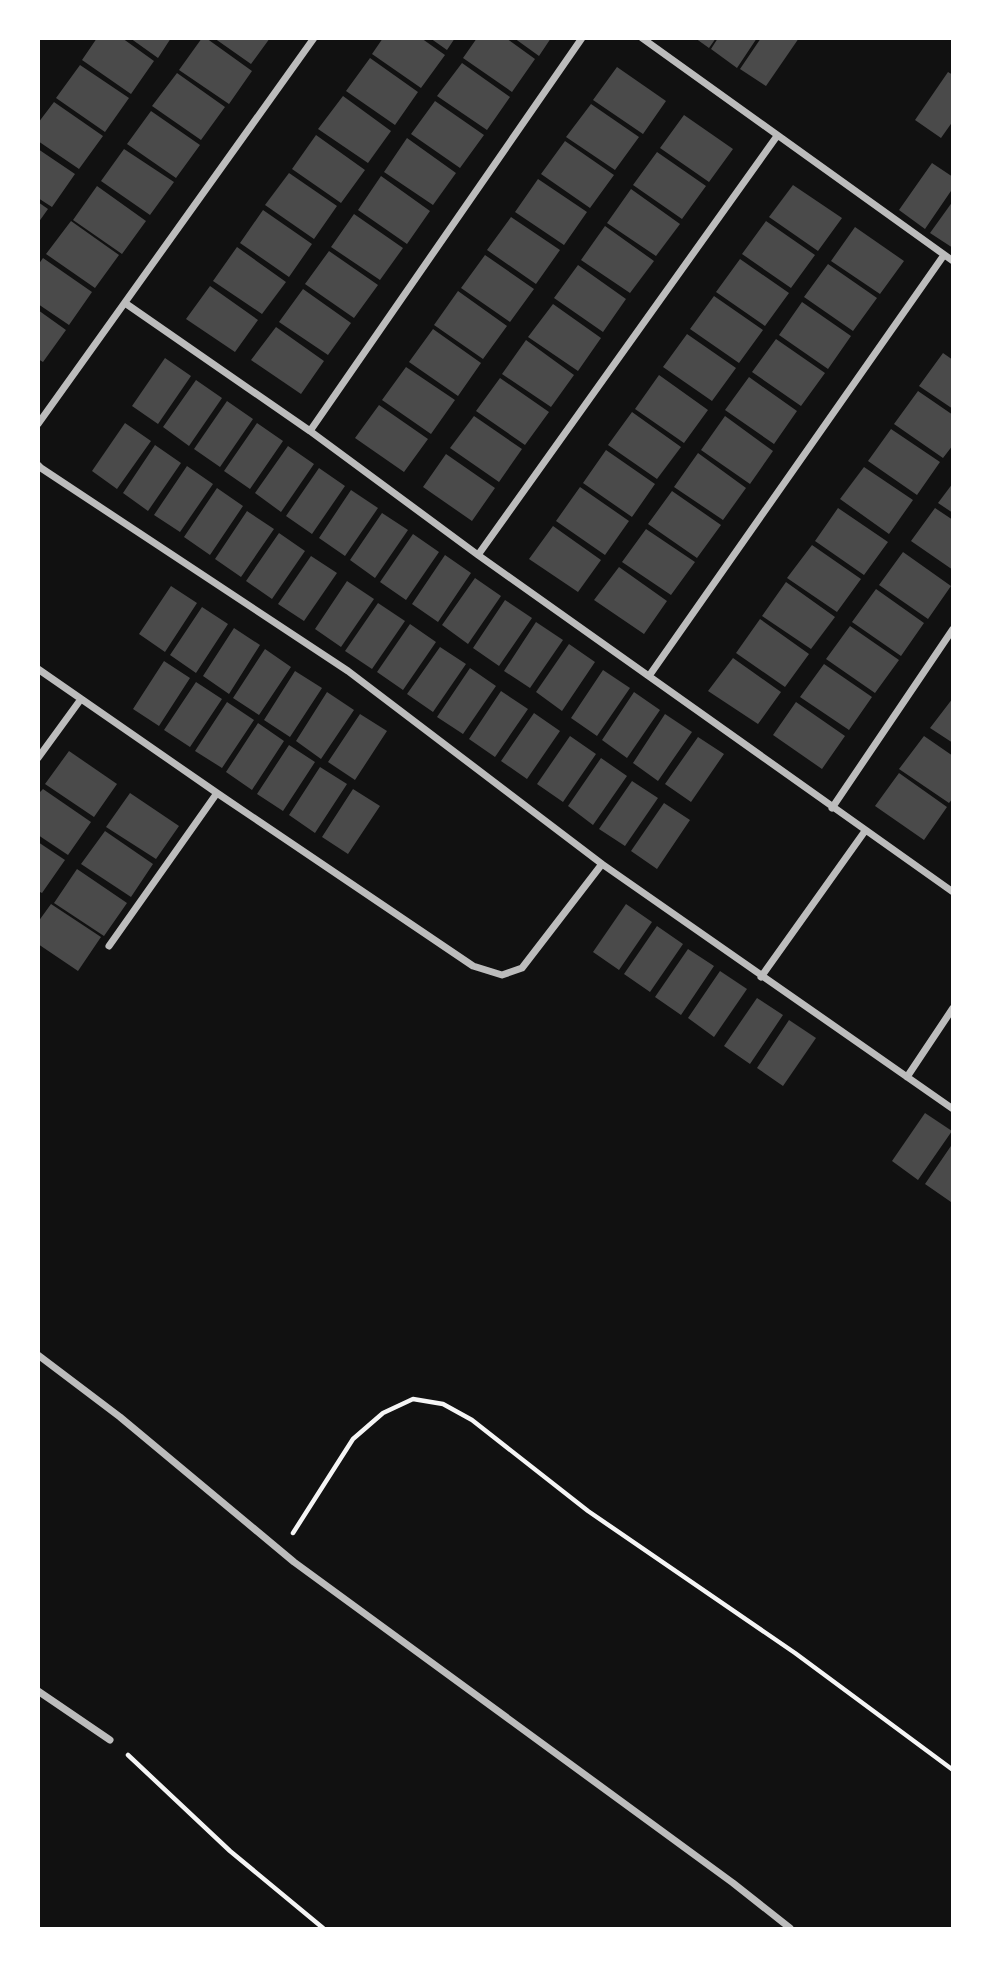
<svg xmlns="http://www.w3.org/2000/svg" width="991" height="1967" font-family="Manrope,sans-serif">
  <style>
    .building { fill: #4a4a4a }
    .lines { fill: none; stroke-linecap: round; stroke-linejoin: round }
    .path { stroke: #f5f5f5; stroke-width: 4.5 }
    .minor { stroke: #bcbcbc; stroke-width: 7 }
  </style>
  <rect width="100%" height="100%" fill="#111"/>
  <path class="building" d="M97,38H122L154,61L131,94L82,60Z
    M130,38H171L158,58Z
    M202,38H206L252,71L229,104L179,70Z
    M214,38H270L251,64Z
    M383,38H421L445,55L421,88L372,54Z
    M430,38H455L447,50Z
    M477,38H506L535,59L512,92L463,58Z
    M514,38H551L539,56Z
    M695,38H716L709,48Z
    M718,38H757L737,68L711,49Z
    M761,38H799L766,86L740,69Z
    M370,58L418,92L395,125L346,91Z
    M462,63L510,97L487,130L437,96Z
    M80,65L129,98L105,132L56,98Z
    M617,67L666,101L643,134L593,100Z
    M948,72L953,75V121L941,138L915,120Z
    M177,73L225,107L201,140L152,106Z
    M343,96L391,131L368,163L318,129Z
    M435,101L484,135L460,168L411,134Z
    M54,102L103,136L79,169L38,141V123Z
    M591,104L639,137L615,170L566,137Z
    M151,111L200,145L176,178L127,144Z
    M684,115L733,149L709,182L660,148Z
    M316,135L365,170L341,203L292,169Z
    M407,138L456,173L433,205L384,172Z
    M565,141L614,175L590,208L541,174Z
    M38,149L75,174L52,207L38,198Z
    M124,149L174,182L150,215L101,181Z
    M657,152L706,186L682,219L633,185Z
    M932,163L953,177V188L925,229L899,210Z
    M289,173L337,206L314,239L265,205Z
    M381,176L430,211L407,244L358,210Z
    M538,179L587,212L564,245L515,212Z
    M793,185L842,218L818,251L769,217Z
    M97,186L146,221L122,254L73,220Z
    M631,189L680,224L656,256L607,223Z
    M953,201V248L930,233Z
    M38,202L48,209L38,223Z
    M263,210L312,244L289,277L240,243Z
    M354,214L403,248L380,280L331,247Z
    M511,217L560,250L536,284L487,250Z
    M71,221L119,255L95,288L46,254Z
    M766,221L815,255L791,288L742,254Z
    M605,226L654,261L630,293L581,260Z
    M855,227L904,261L880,294L831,261Z
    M237,247L286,282L262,314L213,281Z
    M329,251L378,285L354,318L305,284Z
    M485,255L534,289L510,322L461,288Z
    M43,258L92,292L69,325L38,304V265Z
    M740,259L789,293L765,326L716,292Z
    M828,264L877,298L853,331L804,297Z
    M578,265L626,299L603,332L554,298Z
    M210,286L258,320L235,352L186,319Z
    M303,289L351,323L328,355L279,322Z
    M458,291L507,326L483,359L434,325Z
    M714,296L763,330L739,363L690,329Z
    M802,302L851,336L828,369L779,335Z
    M553,304L601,338L578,371L528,337Z
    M38,310L66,330L43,362L38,359Z
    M276,327L324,361L301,394L251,360Z
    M433,329L481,363L458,396L409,362Z
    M687,334L736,368L712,401L663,367Z
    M776,339L825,373L801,406L752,372Z
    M526,340L574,375L551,407L502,374Z
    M943,353L953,360V409L919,386Z
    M165,358L191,376L158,424L132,406Z
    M406,367L455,400L431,434L382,400Z
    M659,375L708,410L684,443L635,409Z
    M749,377L797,411L774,444L725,410Z
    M500,378L549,412L525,445L476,411Z
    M196,380L222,398L189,446L163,427Z
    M918,391L953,415V445L943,458L894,424Z
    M227,401L253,419L220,467L194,449Z
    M379,405L428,439L404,472L355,438Z
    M632,412L681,447L657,479L608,445Z
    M474,416L522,449L499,482L450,448Z
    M725,416L773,451L750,484L701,450Z
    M125,423L151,441L117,489L92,471Z
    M257,423L283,441L250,489L224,471Z
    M891,429L940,462L917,495L868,461Z
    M155,445L181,463L148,511L123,493Z
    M288,446L314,464L281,512L255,493Z
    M606,450L655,484L632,517L583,483Z
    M698,453L746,488L723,520L674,487Z
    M446,454L495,488L472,521L423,487Z
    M187,466L213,484L180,532L154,515Z
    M864,467L913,500L889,534L840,499Z
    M319,468L345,486L312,534L286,516Z
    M953,483V513L938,503Z
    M580,487L629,521L605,555L556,521Z
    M217,488L243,506L210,555L184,537Z
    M351,490L378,508L345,556L319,538Z
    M672,491L721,525L697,558L648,524Z
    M838,508L888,542L864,575L815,541Z
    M935,508L953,520V570L911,541Z
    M247,511L274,529L241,577L215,559Z
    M382,513L408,530L375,578L350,560Z
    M553,526L601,560L578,592L529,559Z
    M646,529L695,562L671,595L622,562Z
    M279,533L305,551L272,599L246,581Z
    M413,534L439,552L406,600L380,582Z
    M812,545L861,579L837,612L787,578Z
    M903,552L951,586L928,619L879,585Z
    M445,555L471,573L438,622L412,604Z
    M311,556L337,573L304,621L278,604Z
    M619,567L667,601L644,634L594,600Z
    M475,578L501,596L468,644L442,625Z
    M347,581L374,599L341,647L315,629Z
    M786,582L835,617L811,649L762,616Z
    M171,586L197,603L165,652L139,634Z
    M876,589L924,623L901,656L852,622Z
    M505,600L532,618L499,666L473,648Z
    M378,603L405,621L372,669L345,651Z
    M202,607L228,624L196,673L170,655Z
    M760,619L809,654L785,687L736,653Z
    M536,622L563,640L530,688L504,671Z
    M410,624L436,642L403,690L377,672Z
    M850,626L899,660L875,693L826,659Z
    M234,628L260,645L229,694L203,676Z
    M569,644L595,662L562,711L536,692Z
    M440,647L466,664L433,712L407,694Z
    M265,649L291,667L259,715L233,698Z
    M733,658L781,692L758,724L708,691Z
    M164,661L190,678L159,726L133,709Z
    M824,664L872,697L849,730L800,697Z
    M470,668L496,686L463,734L437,717Z
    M603,670L630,688L597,736L571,718Z
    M295,671L322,688L290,737L264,720Z
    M196,682L222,699L190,747L164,730Z
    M501,691L528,709L495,757L469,739Z
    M327,692L354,710L321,759L296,741Z
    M634,692L660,710L627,758L602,740Z
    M953,698V743L930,728Z
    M227,702L254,720L222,768L195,751Z
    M796,702L845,736L822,769L773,735Z
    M534,713L560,731L527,779L501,761Z
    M360,714L387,731L355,780L328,762Z
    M665,714L692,732L658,781L633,763Z
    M258,723L284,741L252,790L226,772Z
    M570,736L596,754L563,802L537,784Z
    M924,736L953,756V798L949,803L899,769Z
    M698,737L724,754L691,802L665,784Z
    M289,745L315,762L283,811L257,794Z
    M69,751L117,784L94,817L45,784Z
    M601,758L627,776L593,825L568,806Z
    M320,767L347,784L315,833L289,815Z
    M899,773L947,807L924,840L875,806Z
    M632,781L658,798L625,846L599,829Z
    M43,789L91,822L68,855L38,835V794Z
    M353,789L380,806L348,854L322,837Z
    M130,793L179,826L156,859L106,827Z
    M664,803L690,820L657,869L631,851Z
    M105,831L153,864L131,897L81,864Z
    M38,842L65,860L42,893L38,891Z
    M77,869L127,903L104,936L54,903Z
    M51,904L101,937L78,971L38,944V922Z
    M626,904L652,922L619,970L593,952Z
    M657,926L683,944L650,992L624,974Z
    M688,949L714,966L681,1015L655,997Z
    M720,971L747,989L714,1037L688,1018Z
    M757,998L783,1015L750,1064L724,1046Z
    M789,1020L816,1038L783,1086L757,1068Z
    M925,1113L952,1131L918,1180L892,1161Z
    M953,1143V1199L951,1202L925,1184Z"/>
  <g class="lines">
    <path class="path" d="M293,1533L353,1439L383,1413L413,1399L443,1404L472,1420L588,1511L795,1653L953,1770
      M128,1755L230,1851L323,1928"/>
    <path class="minor" d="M642,38L953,261
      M125,303L310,431L478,555L953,892
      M38,424L314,38
      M310,431L582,38
      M38,465L41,468L348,671L602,864L953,1109
      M478,555L777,136
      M38,669L217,793L473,966L502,975L522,968L602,864
      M649,676L944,255
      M38,758L81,699
      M832,808L953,629
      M109,946L217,793
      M761,977L865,831
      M907,1077L953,1008
      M38,1355L120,1417L294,1562L733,1883L790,1928
      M38,1691L110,1740"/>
  </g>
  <rect width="991" height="1967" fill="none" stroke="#ffffff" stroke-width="80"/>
</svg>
